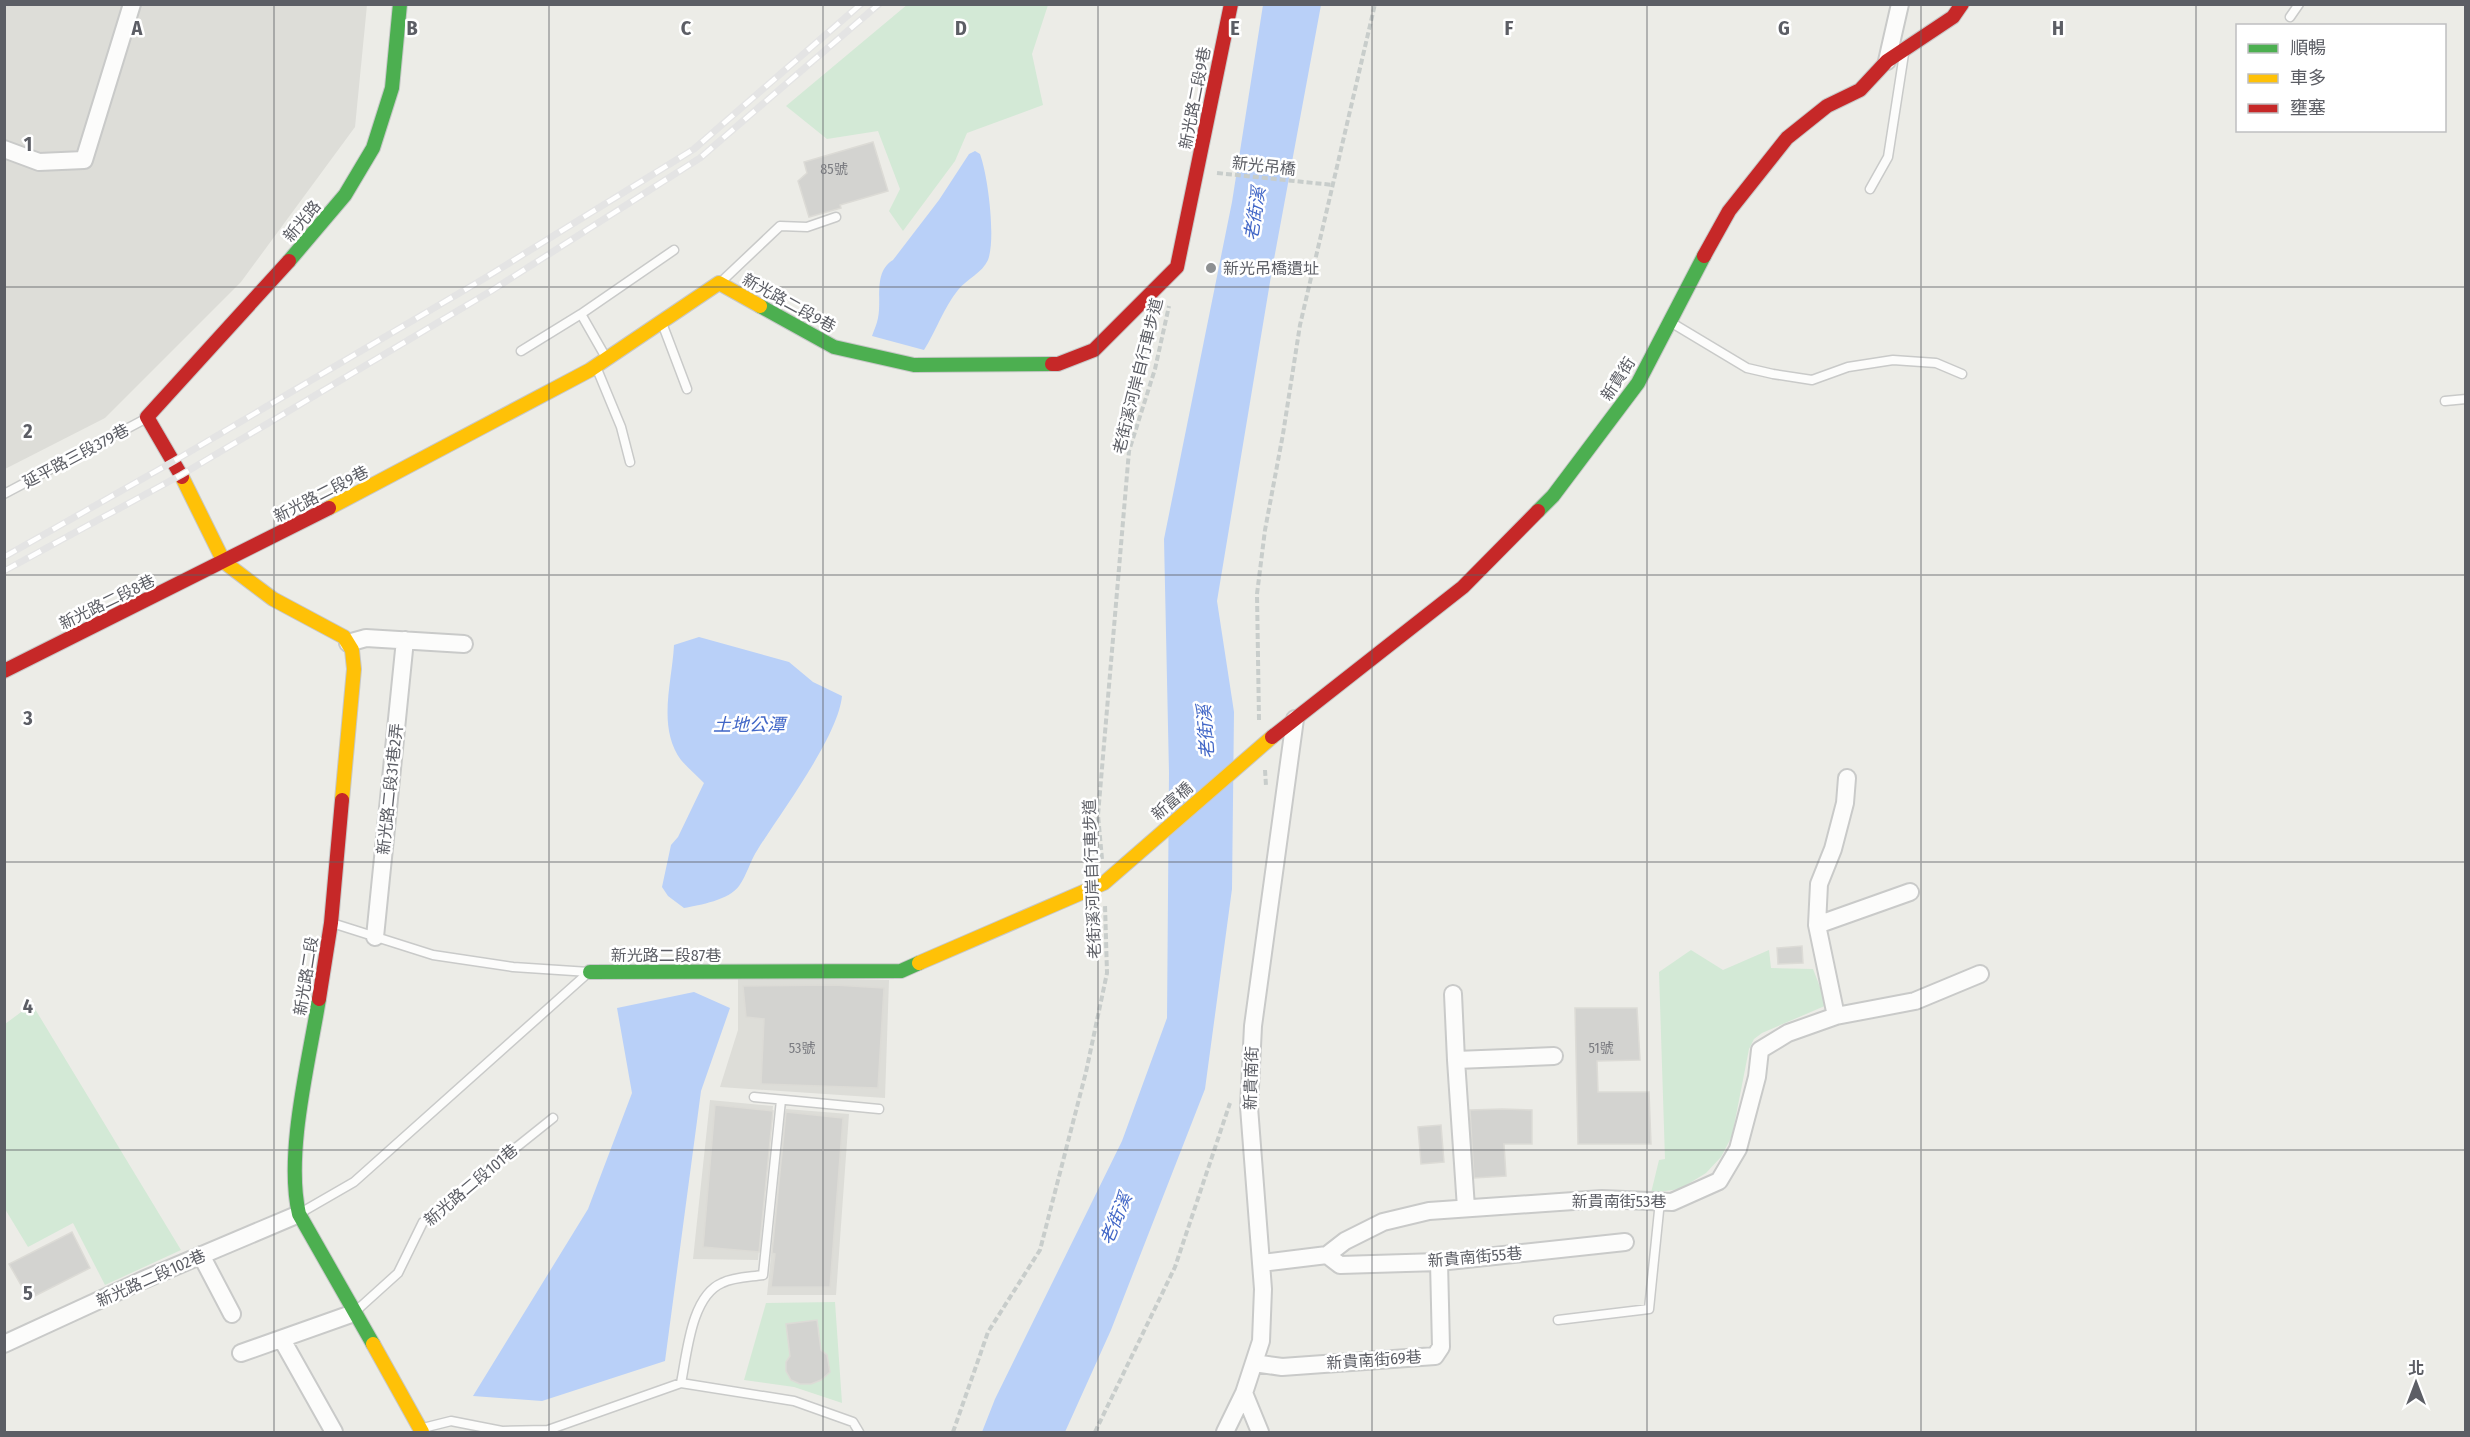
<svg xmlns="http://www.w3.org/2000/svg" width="2470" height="1437" font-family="'Fira Sans Condensed','Noto Sans TC',sans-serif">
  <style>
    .industrial { fill: #ddddd8 }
    .green { fill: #d3e9d6 }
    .water { fill: #b9d0f8 }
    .building { fill: #d3d3d0; stroke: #dcdbd6; stroke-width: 1.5 }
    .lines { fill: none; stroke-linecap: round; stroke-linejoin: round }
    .lane-casing { stroke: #c9cac9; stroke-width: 11 }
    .street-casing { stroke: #c9cac9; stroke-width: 20 }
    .fast-casing { stroke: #c7c8c8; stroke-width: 16 }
    .slow-casing { stroke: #c7c8c8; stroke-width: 16 }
    .jam-casing { stroke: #c7c8c8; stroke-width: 16 }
    .path { stroke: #c8cdcb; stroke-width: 4; stroke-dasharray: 6 3; stroke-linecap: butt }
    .lane { stroke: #fcfcfb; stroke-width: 8 }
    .street { stroke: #fcfcfb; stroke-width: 16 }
    .fast { stroke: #4caf50; stroke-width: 14 }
    .slow { stroke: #ffc107; stroke-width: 14 }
    .jam { stroke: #c62828; stroke-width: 14 }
    .rail-casing { stroke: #e4e4e4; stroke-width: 7 }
    .rail { stroke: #fff; stroke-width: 4.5; stroke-dasharray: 14; stroke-linecap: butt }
    .grid { fill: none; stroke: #5c5e65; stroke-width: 1.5; stroke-opacity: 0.55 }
    .poi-dot { fill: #8e9092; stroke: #fff; stroke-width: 2 }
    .labels { text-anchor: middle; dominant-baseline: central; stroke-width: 5; stroke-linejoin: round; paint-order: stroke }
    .number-label { font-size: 14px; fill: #7b7c81 }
    .street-label { font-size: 16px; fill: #5c5e65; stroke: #fff }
    .poi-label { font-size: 16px; fill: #5c5e65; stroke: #fff; text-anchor: start }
    .water-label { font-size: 18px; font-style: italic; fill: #4267c7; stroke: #fff }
    .grid-label { font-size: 20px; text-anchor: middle; font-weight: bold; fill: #5c5e65; stroke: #fff; stroke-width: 5; stroke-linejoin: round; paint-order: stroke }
  </style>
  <rect width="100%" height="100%" fill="#ecece7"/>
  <path class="industrial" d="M5,5H367L355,127L241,282L105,418L5,469Z
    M738,978L889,980L885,1098L720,1087L738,1030Z
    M710,1100L773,1106L758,1260L693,1259Z
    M786,1109L849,1114L836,1295H767Z"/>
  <path class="green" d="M908,4L1048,5L1032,54L1043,105L967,133L955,161L903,231L889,211L900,189L878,131L827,139L786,106Z
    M1691,950L1723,970L1769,950L1771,968L1813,969L1827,1005L1762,1033L1754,1039L1749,1049L1732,1136L1721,1157L1706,1173L1680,1189L1651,1193L1659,1160L1665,1159L1659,972Z
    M32,1004L181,1250L105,1285L73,1223L28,1247L5,1209V1024Z
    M835,1302L842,1403L794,1387L744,1380L766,1303Z"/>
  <path class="water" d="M1263,5H1321L1272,270L1217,601L1234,712L1232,889L1205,1089L1111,1330L1065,1432H982L995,1399L1122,1141L1167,1018L1169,773L1164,539L1232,202Z
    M975,151L980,154C988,176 996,238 988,260C982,273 967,279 958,290C944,307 936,331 924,350L872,336C874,330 877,324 878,318C882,299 873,272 893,260L939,200L969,154Z
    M699,637L789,662L813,682L842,696C838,737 781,812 758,849C750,861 747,875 739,886C729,900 700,905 684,908L668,896L662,887L671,845L678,837L704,783C697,776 688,768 681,760C657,727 672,683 674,645Z
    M694,992L730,1008L701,1091L665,1361L542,1401L473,1396L588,1209L632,1093L617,1008Z"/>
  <path class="building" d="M873,142L888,191L840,205L841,208L809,217L798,181L807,173L804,162Z
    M1802,946L1803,963L1778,964L1777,948Z
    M835,985L884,988L878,1088L761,1084L764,1019L746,1017L743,986Z
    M1575,1008H1637L1640,1060L1597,1061L1598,1092H1649L1651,1144H1578Z
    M715,1105L773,1111L759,1252L703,1247Z
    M1502,1109L1532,1110V1144H1504L1506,1176L1474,1178L1470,1110Z
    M786,1112L843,1118L830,1287H771L775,1254L772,1253Z
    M1441,1125L1444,1162L1421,1164L1418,1127Z
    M72,1232L90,1268L29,1299L9,1264Z
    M817,1320L821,1350L827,1355L830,1372L821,1380L811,1384H800L791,1380L786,1371V1362L790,1356L786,1324Z"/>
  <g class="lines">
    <defs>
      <path id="lane" d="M2290,17L2299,4
        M1870,189L1888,157L1904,54
        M722,281L780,226L807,227L836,217
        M662,323L687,389
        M1672,323L1747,368L1773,374L1812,380L1848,367L1893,360L1936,363L1962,374
        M521,351L581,314
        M605,356L581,314L674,250
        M597,369L621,427L630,462
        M2445,401L2466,399
        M4,494L147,418
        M332,923L433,955L513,967L589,972
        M754,1097L879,1109
        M302,1212L354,1182L588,973
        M357,1310L398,1273L423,1222L553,1118
        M1558,1320L1649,1309L1660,1201
        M681,1383L794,1401L853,1422L859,1432
        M423,1428L451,1421L502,1431L548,1430L681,1383C687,1354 691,1296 722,1283C734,1277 750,1277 763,1275L781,1100"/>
      <path id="street" d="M1887,61L1900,4
        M4,149L39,162L84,160L132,4
        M348,643L366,638L464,644
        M1817,925L1910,892
        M375,937L405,640
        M1453,994L1456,1060
        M1836,1016L1817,925L1819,884L1833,849L1845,803L1847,778
        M1466,1208L1456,1060L1554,1056
        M201,1255L232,1314
        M1327,1255L1340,1265L1439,1262L1625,1242
        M1262,1263L1327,1255L1345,1241L1383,1222L1429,1211L1602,1199L1672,1202L1719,1181L1738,1149L1757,1077L1760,1050L1788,1033L1836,1016L1915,1001L1980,974
        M4,1344L143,1280L299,1214
        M285,1345L334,1432
        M241,1353L354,1313
        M1254,1363L1282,1367L1435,1356L1441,1347L1439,1262
        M1244,1393L1260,1432
        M1225,1432L1244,1393L1261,1341L1263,1289L1249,1107L1253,1026L1295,719"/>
      <path id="fast" d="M289,261L345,195L373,148L392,88L400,4
        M760,306L834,347L914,365L1052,364
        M1538,511L1553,496L1638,383L1704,256
        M590,972L901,971L919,963
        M319,999C309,1061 285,1154 299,1214L373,1344"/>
      <path id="slow" d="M182,477L224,562L273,599L344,637L352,650L354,669L342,800
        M329,508L590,370L719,283L760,306
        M919,963L1104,883L1272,737
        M373,1344L422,1432"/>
      <path id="jam" d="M1704,256L1729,211L1787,138L1827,106L1860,90L1887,61L1953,17L1962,4
        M1052,364H1058L1094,350L1177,267L1231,4
        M182,477L147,417L289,261
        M4,671L329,508
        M1272,737L1463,587L1538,511
        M319,999L331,923L342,800"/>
    </defs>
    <use href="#lane" class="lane-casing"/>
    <use href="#street" class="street-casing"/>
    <use href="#fast" class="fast-casing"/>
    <use href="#slow" class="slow-casing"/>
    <use href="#jam" class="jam-casing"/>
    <path class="path" d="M1217,173L1333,185
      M1259,720L1257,594L1265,530L1283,434L1300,325L1375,4
      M1265,770L1266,786
      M1102,859L1098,815L1129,451L1155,369L1169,306
      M953,1432L988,1332L1040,1250L1086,1072L1107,973L1105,905
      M1095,1432L1175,1267L1230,1103"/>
    <use href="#lane" class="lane"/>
    <use href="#street" class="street"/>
    <use href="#fast" class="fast"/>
    <use href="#slow" class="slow"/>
    <use href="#jam" class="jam"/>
    <defs>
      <path id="rail" d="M4,557L174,461L485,278L694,149L861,4
        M4,571L181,475L491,291L700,158L879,4"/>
    </defs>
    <use href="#rail" class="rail-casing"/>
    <use href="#rail" class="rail"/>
  </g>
  <path class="grid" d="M274,4V1432M549,4V1432M823,4V1432M1098,4V1432M1372,4V1432M1647,4V1432M1921,4V1432M2196,4V1432M4,287H2466M4,575H2466M4,862H2466M4,1150H2466"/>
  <circle class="poi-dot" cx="1211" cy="268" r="6"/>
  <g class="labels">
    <g class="number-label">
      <text x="834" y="169">85號</text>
      <text x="802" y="1048">53號</text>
      <text x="1601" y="1048">51號</text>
    </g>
    <g class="street-label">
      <text transform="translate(1195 98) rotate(-79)">新光路二段9巷</text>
      <text transform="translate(1264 166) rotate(6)">新光吊橋</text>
      <text transform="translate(302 221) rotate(-50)">新光路</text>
      <text transform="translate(789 303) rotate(29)">新光路二段9巷</text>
      <text transform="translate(1138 376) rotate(-76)">老街溪河岸自行車步道</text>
      <text transform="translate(1618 379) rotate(-57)">新貴街</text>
      <text transform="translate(76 456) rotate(-28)">延平路三段379巷</text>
      <text transform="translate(321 494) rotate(-27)">新光路二段9巷</text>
      <text transform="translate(107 602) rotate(-26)">新光路二段8巷</text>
      <text transform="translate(390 789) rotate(-84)">新光路二段31巷2弄</text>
      <text transform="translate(1172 801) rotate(-41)">新富橋</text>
      <text transform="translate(1092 879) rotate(-92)">老街溪河岸自行車步道</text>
      <text x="666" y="955">新光路二段87巷</text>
      <text transform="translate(306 976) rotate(-81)">新光路二段</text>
      <text transform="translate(1251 1078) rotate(-88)">新貴南街</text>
      <text transform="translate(471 1185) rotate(-40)">新光路二段101巷</text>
      <text x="1619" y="1201">新貴南街53巷</text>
      <text transform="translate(1475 1257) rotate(-5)">新貴南街55巷</text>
      <text transform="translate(151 1278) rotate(-24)">新光路二段102巷</text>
      <text transform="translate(1374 1360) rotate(-4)">新貴南街69巷</text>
    </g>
    <g class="poi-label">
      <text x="1223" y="268">新光吊橋遺址</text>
    </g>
    <g class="water-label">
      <text transform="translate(1255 214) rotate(-81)">老街溪</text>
      <text x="749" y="725">土地公潭</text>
      <text transform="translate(1206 732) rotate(-94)">老街溪</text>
      <text transform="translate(1116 1219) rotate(-67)">老街溪</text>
    </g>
  </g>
  <g class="grid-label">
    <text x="137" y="35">A</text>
    <text x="412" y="35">B</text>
    <text x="686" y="35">C</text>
    <text x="961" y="35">D</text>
    <text x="1235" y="35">E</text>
    <text x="1509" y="35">F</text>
    <text x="1784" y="35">G</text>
    <text x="2058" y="35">H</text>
    <text x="28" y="151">1</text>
    <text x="28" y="438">2</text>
    <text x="28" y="725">3</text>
    <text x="28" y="1013">4</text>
    <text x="28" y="1300">5</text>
  </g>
  <rect width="2470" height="1437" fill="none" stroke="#5c5e65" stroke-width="12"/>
  <rect x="2236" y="24" width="210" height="108" fill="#ffffff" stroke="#bebfc1" stroke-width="1.5"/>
  <rect x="2248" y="44" width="30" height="9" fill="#4caf50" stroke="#bebfc1" stroke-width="1.5"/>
  <text x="2290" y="54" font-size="18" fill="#5c5e65">順暢</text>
  <rect x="2248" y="74" width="30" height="9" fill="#ffc107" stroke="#bebfc1" stroke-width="1.5"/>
  <text x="2290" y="84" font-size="18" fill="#5c5e65">車多</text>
  <rect x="2248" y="104" width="30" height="9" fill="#c62828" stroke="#bebfc1" stroke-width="1.5"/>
  <text x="2290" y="114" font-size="18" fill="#5c5e65">壅塞</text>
  <g transform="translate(2416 1383)" stroke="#ffffff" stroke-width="4.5" paint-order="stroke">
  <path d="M0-4.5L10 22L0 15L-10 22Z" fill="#5c5e65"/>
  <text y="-9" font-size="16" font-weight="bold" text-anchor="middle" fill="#5c5e65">北</text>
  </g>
</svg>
